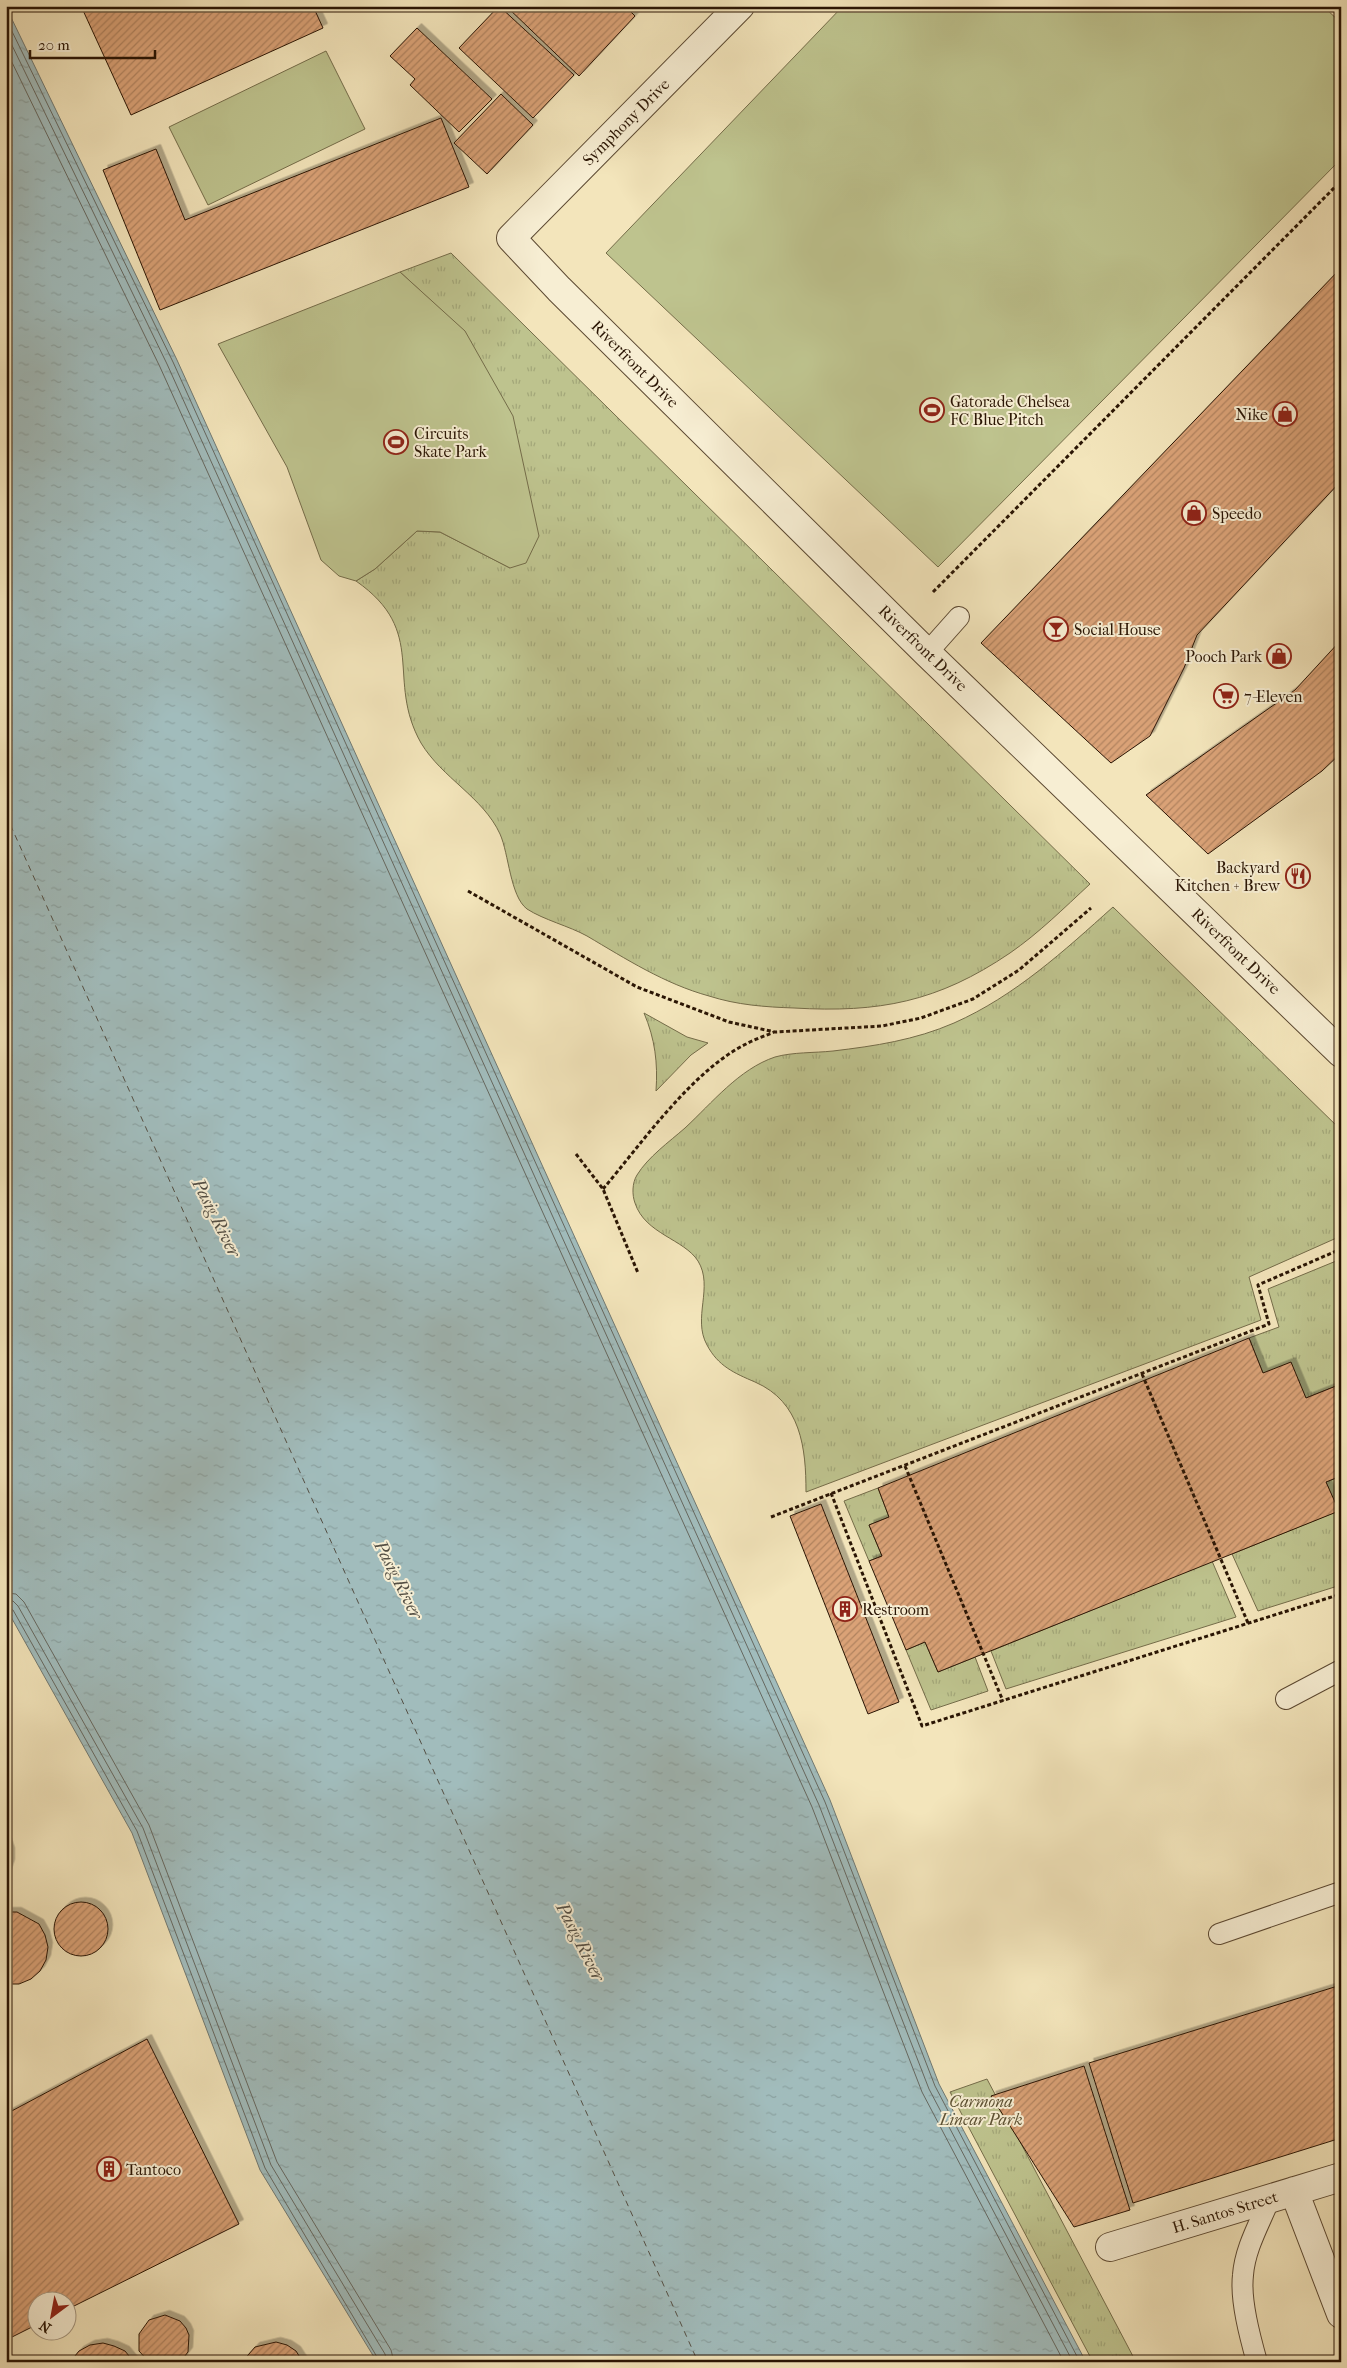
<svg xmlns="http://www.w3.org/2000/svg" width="1347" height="2368" font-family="'IM FELL French Canon',serif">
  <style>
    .grass { fill: url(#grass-tufts); stroke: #746c49 }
    .pitch { fill: #bec38e; stroke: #746c49 }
    .water { fill: url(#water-ripples); stroke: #717972 }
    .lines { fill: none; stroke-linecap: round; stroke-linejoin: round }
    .shore { stroke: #666860; stroke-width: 1 }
    .ferry { stroke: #544f44; stroke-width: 1; stroke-dasharray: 6 5; stroke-linecap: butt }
    .building { fill: url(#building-hatch); stroke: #2a1504; filter: url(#shadow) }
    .service-casing { stroke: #5c4932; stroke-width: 22 }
    .minor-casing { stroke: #5c4932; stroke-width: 30 }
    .path { stroke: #2a1504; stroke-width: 3; stroke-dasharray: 4 2.5; stroke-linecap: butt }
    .service { stroke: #f7eed3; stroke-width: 20 }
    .minor { stroke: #f7eed3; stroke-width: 28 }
    .labels { text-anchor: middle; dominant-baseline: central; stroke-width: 4; stroke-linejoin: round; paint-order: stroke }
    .street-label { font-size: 16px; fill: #2a1504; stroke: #f7eed3 }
    .poi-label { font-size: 16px; fill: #2a1504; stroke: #f7eed3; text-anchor: start }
    .park-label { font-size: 16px; font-style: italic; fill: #5e5234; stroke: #f7eed3 }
    .water-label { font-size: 18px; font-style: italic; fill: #544f44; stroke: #f7eed3 }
  </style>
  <defs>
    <pattern id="grass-tufts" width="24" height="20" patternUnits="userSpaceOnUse" patternTransform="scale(1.25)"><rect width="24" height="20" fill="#bec38e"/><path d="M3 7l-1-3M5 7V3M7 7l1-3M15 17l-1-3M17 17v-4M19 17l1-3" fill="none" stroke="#a3a779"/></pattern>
    <pattern id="water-ripples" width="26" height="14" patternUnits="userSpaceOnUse" patternTransform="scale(1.25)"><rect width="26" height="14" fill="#a1bcbc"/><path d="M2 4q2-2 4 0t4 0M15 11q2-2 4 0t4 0" fill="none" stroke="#8ba1a0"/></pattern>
    <pattern id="building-hatch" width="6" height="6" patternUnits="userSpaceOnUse" patternTransform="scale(1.25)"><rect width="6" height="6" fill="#daa277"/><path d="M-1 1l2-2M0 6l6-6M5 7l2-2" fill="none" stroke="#b1835f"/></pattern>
    <filter id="shadow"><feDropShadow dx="4.5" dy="-4.5" stdDeviation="0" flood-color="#0004"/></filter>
  </defs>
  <rect width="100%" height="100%" fill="#f3e5bb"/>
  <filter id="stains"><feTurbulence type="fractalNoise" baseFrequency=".004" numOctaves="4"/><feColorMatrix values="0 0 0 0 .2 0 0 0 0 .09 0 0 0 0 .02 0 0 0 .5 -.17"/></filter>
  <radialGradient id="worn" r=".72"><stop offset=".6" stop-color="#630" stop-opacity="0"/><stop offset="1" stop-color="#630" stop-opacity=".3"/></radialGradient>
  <path class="grass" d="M451,253L1090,884C1064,908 1039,933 1010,953C938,1002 879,1013 794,1008C765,1007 737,1005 709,996C665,984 626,959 587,936C569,926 544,920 527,909C510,896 509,854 500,834C483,797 442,778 421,743C385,679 429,632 356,581L375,569L417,531L440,532L510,568L465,332L400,272Z
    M1113,907L1341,1130V1236L1249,1277L1261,1320L806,1492C806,1448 801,1402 755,1382C734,1373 718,1366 707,1345C692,1318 714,1287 698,1261C684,1239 645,1234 635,1203C632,1195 632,1183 637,1175C648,1157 669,1142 685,1128C712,1103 739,1069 775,1057C793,1052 814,1053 833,1051C875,1046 915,1040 954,1023C1015,996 1064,951 1113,907Z
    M644,1013L687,1037L708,1043L691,1055L656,1091C658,1063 655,1039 644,1013Z
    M1341,1259V1384L1306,1398L1263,1373L1249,1338L1279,1327L1268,1289Z
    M1341,1476V1585L1258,1611L1232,1554L1338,1511L1326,1482Z
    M878,1488L889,1517L869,1525L882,1556L869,1561L844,1501Z
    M1212,1561L1236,1617L1006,1689L991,1651Z
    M925,1642L938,1672L975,1657L988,1691L931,1710L906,1650Z
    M987,2079L1136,2362H1093L950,2092Z"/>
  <path class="pitch" d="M843,6H1323L1341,23V159L938,567L606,253Z
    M326,51L365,129L208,205L169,127Z
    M400,272L465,331L513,416L539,536L526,563L510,568L440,532L417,531L375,569L356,581L339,576L321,560L287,467L218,344Z"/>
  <path class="water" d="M6,7L177,360L830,1800L939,2084L1086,2362H377L260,2170L132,1833L6,1608Z"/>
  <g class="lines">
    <path class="shore" d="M6,19L173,362L825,1802L935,2086L1080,2362
      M6,33L167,364L819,1805L929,2089L1073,2362
      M6,50L160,367L812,1807L922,2092L1064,2362
      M6,1593L16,1594L24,1602L149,1825L277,2162L391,2350L394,2362
      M6,1600L13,1601L18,1606L143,1828L271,2165L385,2354L387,2362
      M6,1607L13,1610L137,1831L265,2168L380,2362"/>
    <path class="ferry" d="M6,815L698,2362"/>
  </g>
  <path class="building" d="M81,6H313L323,28L131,115Z
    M499,6L574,75L533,118L459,48Z
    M506,6H625L635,16L579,76Z
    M417,28L492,99L459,132L410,85L415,79L390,56Z
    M501,94L533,125L487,174L454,143Z
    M441,118L469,187L160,310L103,170L156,149L185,220Z
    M1341,268V481L1197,635L1184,668L1150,736L1111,763L981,643Z
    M1341,640V753L1322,771L1208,854L1146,795L1295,690Z
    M1249,1338L1263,1373L1291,1362L1306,1398L1341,1384V1476L1326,1482L1339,1511L938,1672L925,1642L906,1650L869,1561L882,1556L869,1525L889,1517L878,1488Z
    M821,1504L899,1702L868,1714L790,1516Z
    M6,1840L10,1852V1864L6,1876Z
    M54 1929a27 27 0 1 1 54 0a27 27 0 1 1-54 0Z
    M6,1912H17L39,1924L45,1935L48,1947L46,1960L40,1971L31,1979L19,1984H6Z
    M1341,1985V2138L1133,2203L1089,2063Z
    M147,2039L239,2224L68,2309V2300H38V2324L6,2340V2114Z
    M1084,2066L1130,2210L1074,2227L991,2096Z
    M165,2315L180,2321L186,2328L189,2335L188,2352L180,2362H149L139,2351V2334L149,2320Z
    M276,2342L287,2345L296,2351L303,2362H242L255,2347Z
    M103,2343L114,2346L125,2351L134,2362H70L79,2351L90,2345Z"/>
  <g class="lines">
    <defs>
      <path id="service" d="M927,653L959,617
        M1286,1699L1341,1670
        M1219,1934L1341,1892
        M1257,2362C1250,2337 1240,2300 1243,2275C1245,2248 1260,2223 1270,2198"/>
      <path id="minor" d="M740,6L511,238L559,289L927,653L1341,1053
        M1294,2191L1341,2314
        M1110,2247L1341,2177"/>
    </defs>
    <use href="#service" class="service-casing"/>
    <use href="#minor" class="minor-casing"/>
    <path class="path" d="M933,592L1341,181
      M468,891L637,987L729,1022L775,1032L882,1026L921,1018L973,999L1019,970L1091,908
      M576,1154L603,1189L638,1273
      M603,1189C642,1143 692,1071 746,1044C755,1039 765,1036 774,1032
      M1142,1374L1248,1623
      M905,1466L1003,1701
      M831,1493L922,1726L1341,1594
      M771,1517L1269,1324L1258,1285L1341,1249"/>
    <use href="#service" class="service"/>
    <use href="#minor" class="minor"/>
  </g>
  <defs>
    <symbol id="stadium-ring" viewBox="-11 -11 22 22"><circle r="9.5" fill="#f7eed3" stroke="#8f2418" stroke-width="1.5"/><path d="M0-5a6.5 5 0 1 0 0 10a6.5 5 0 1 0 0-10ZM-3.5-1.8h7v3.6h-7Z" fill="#8f2418"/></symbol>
    <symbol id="shop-ring" viewBox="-11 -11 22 22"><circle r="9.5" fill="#f7eed3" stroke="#8f2418" stroke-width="1.5"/><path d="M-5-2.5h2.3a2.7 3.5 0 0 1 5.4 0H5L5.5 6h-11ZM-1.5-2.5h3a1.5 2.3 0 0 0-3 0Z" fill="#8f2418"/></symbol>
    <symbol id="bar-ring" viewBox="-11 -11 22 22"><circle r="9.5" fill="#f7eed3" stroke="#8f2418" stroke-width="1.5"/><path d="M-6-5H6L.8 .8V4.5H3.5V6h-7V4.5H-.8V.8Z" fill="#8f2418"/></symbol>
    <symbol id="supermarket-ring" viewBox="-11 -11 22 22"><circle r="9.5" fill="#f7eed3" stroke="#8f2418" stroke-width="1.5"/><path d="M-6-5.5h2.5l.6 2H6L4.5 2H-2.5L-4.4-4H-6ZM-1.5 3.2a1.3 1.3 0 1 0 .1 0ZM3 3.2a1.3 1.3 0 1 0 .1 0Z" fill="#8f2418"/></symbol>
    <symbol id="restaurant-ring" viewBox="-11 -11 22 22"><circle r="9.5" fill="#f7eed3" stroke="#8f2418" stroke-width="1.5"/><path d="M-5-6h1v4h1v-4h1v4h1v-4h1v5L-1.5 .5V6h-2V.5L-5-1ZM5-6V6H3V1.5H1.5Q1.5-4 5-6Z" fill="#8f2418"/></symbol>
    <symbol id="building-ring" viewBox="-11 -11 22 22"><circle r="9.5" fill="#f7eed3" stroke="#8f2418" stroke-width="1.5"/><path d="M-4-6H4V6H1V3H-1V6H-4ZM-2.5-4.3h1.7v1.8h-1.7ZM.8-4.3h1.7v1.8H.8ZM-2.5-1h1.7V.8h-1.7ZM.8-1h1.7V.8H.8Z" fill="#8f2418"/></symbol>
  </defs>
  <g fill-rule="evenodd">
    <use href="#stadium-ring" x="918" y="396" width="28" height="28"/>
    <use href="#shop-ring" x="1271" y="400" width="28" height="28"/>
    <use href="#stadium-ring" x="382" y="428" width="28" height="28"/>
    <use href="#shop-ring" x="1180" y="499" width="28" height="28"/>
    <use href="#bar-ring" x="1042" y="615" width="28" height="28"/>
    <use href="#shop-ring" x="1265" y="642" width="28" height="28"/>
    <use href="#supermarket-ring" x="1212" y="682" width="28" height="28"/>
    <use href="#restaurant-ring" x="1284" y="862" width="28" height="28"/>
    <use href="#building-ring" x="831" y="1595" width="28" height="28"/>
    <use href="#building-ring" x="95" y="2155" width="28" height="28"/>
  </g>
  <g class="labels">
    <g class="street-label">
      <text transform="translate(626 122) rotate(-45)">Symphony Drive</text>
      <text transform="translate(635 364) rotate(45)">Riverfront Drive</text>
      <text transform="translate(923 648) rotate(44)">Riverfront Drive</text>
      <text transform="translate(1236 951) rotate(44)">Riverfront Drive</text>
      <text transform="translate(1225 2212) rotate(-17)">H. Santos Street</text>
    </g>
    <g class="poi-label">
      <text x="950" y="401">Gatorade Chelsea<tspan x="950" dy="18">FC Blue Pitch</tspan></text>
      <text x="1268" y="414" text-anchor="end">Nike</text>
      <text x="414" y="433">Circuits<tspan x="414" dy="18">Skate Park</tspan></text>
      <text x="1212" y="513">Speedo</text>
      <text x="1074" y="629">Social House</text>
      <text x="1262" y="656" text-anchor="end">Pooch Park</text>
      <text x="1244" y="696">7-Eleven</text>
      <text x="1280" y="867" text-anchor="end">Backyard<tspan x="1280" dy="18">Kitchen + Brew</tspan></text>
      <text x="862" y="1609">Restroom</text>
      <text x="126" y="2169">Tantoco</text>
    </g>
    <g class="park-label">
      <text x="981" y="2101">Carmona<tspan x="981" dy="18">Linear Park</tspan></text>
    </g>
    <g class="water-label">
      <text transform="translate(216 1218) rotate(63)">Pasig River</text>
      <text transform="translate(398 1580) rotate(63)">Pasig River</text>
      <text transform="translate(580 1942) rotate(63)">Pasig River</text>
    </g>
  </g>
  <rect width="1347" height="2368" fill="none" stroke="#f3e5bb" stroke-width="25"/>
  <rect x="8" y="8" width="1332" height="2353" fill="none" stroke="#2a1504" stroke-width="2.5"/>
  <rect x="12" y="12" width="1322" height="2343" fill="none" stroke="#2a1504"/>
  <g transform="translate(52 2316) rotate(212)"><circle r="24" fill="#f7eed3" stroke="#a59780"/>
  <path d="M0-4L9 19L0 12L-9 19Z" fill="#8f2418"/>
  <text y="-8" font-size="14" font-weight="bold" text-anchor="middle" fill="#2a1504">N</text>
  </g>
  <path d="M30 50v8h125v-8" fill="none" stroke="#2a1504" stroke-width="2.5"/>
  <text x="38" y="50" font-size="15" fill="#2a1504" stroke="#f7eed3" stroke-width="4" paint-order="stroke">20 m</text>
  <rect width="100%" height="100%" filter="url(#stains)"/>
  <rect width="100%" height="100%" fill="url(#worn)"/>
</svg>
